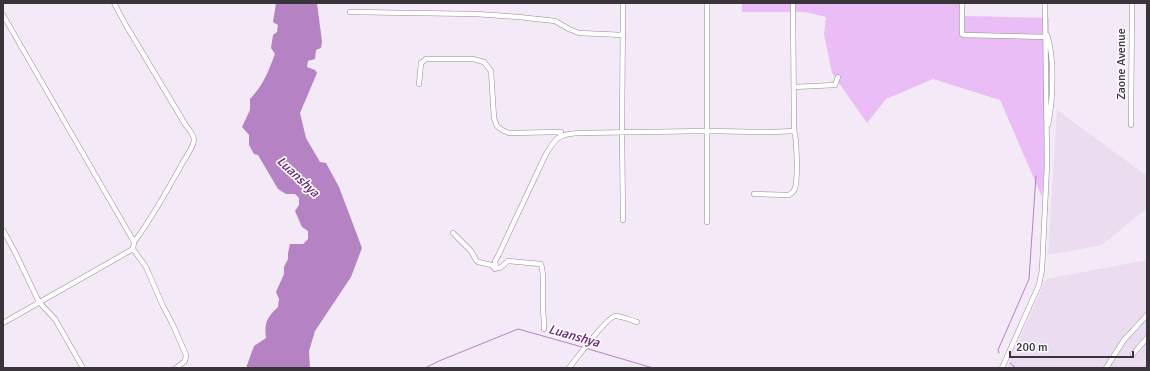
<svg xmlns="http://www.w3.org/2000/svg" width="1150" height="371" font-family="Signika,sans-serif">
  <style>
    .built { fill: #ebdcef }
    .green { fill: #eabdf7 }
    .water { fill: #b582c3 }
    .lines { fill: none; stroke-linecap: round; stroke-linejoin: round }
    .stream { stroke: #b582c3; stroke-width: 1 }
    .minor-casing { stroke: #968c98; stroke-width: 5.5 }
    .minor { stroke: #fff; stroke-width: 4.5 }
    .labels { text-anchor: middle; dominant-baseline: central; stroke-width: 3.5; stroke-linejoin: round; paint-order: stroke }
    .street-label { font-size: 12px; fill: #383439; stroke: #fdf9fe }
    .water-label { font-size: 13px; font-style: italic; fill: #632573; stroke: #fdf9fe }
  </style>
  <rect width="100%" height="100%" fill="#f4e9f7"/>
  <path class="built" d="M1057,110L1147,176V208L1102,245L1048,255Z
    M1147,260V368H1007L1046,279Z"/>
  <path class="green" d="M742,3H964L965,16L1049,18V109L1042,197L1000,100L933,79L886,99L867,123L832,73L824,34L826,17L805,12H742Z"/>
  <path class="water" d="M276,3H317L322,42L321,48L316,50L315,59L308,61L307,67L315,70L317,73L300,113L306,138L320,162L326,163L339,187L362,248L351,277L315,331L309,351L310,368H246L254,346L266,338C264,323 267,317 278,307L279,299L276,292L284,274V267L288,259V253L290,244H303L308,239V231L302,227L295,211L299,205V198L295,194H286L278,189L258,155L254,154L249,145V135L242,127L250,110V99C264,84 268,72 275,54L271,48L273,35L277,32L278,25L273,22Z"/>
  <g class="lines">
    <path class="stream" d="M585,348L653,368
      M999,353L998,350L1029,279L1036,176
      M1010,363L1016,368
      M425,368L439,361L518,329L582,347"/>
    <defs>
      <path id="minor" d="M114,3L127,27L185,124C188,129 194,134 194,140C193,147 187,156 183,162C168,189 153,217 134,242
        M623,3L622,133L623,220
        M962,3V34L964,35L1046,37
        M350,12L476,14L519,17L555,21L569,29L579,33L623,35
        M3,15L134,242L133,249L146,267L163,306L173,325L186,355L185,361L176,368
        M1047,35C1055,58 1053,101 1048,125
        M419,84L421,63L426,59H473L484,62L491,71L494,118L497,126L502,130L509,133L561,132L560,136
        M794,87L835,85L838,77
        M1131,125L1132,3
        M754,194L789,195C792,193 794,192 795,188C798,180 797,139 794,131
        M707,222V3
        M3,230L15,252L39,302L55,319L83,368
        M453,233L471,251L476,260L478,262L492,265L495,269L496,268H500L508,261L541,264C545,277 542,289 543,303C543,311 544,320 544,329
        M496,268L495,261L498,256L545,156C555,138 558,134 579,133L707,131L772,132L794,131L793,3
        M3,323L133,249
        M1133,354L1147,338
        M569,368C576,359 607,317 615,316C622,316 630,320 637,322
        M1002,368L1039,285L1042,270L1047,164L1045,3
        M1106,368L1124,340L1147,315"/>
    </defs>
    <use href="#minor" class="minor-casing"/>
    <use href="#minor" class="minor"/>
  </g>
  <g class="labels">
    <g class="street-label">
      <text transform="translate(1121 64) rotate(-90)">Zaone Avenue</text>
    </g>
    <g class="water-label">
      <text transform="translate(298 177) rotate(43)">Luanshya</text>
      <text transform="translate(574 336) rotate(16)">Luanshya</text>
    </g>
  </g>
  <rect width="1150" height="371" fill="none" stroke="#383439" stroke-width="8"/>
  <path d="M1010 351v6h123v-6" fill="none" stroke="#383439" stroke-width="2"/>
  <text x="1016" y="351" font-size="12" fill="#383439" stroke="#fdf9fe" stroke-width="3" paint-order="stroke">200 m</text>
</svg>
